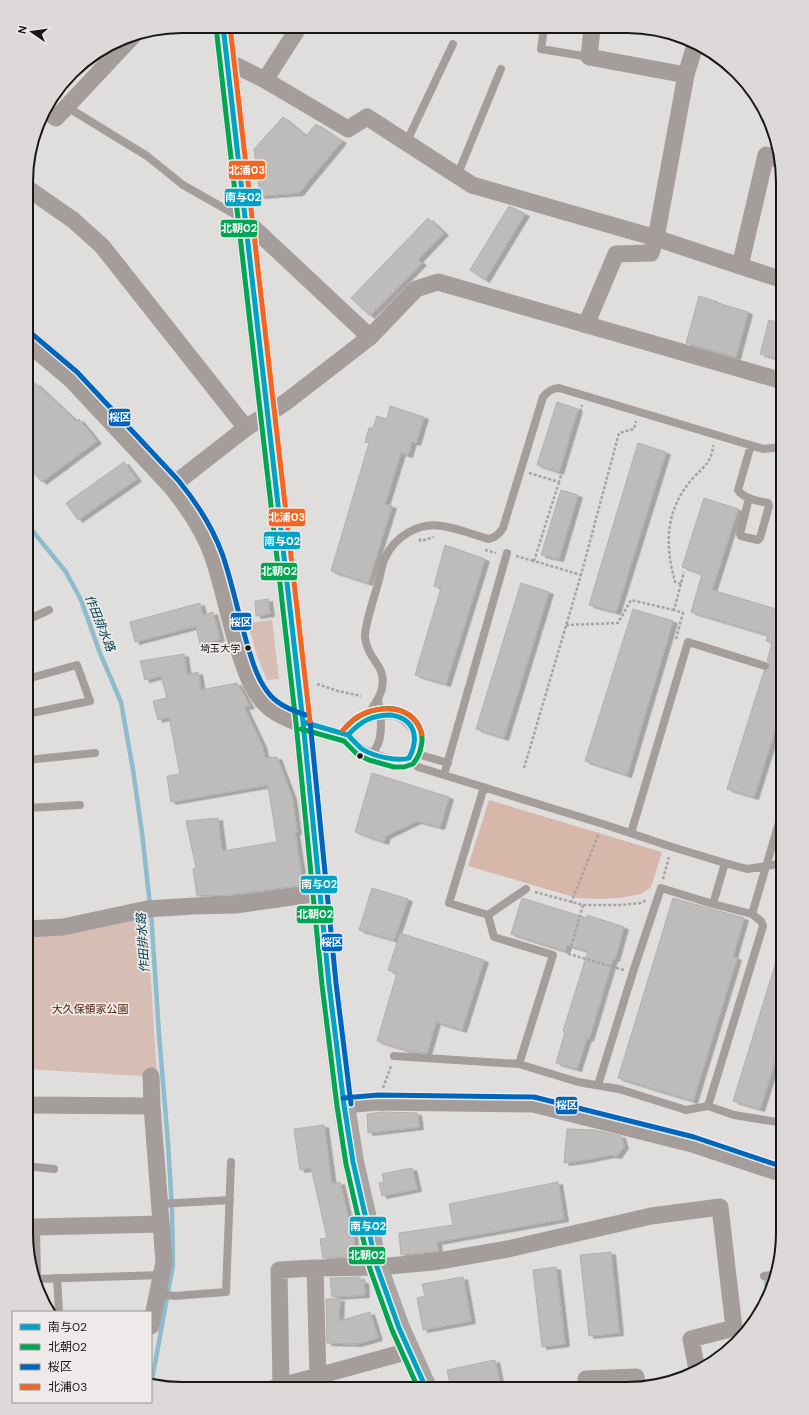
<svg xmlns="http://www.w3.org/2000/svg" width="809" height="1415" font-family="'DM Sans','Noto Sans JP',sans-serif">
  <style>
    .green { fill: #d7beb4 }
    .forest { fill: #d7b7aa }
    .lines { fill: none; stroke-linecap: round; stroke-linejoin: round }
    .stream { stroke: #8dbccc; stroke-width: 4.5 }
    .building { fill: #bdbcbb; stroke: #b1b0af; filter: url(#shadow) }
    .path { stroke: #a8a3a2; stroke-width: 2.5; stroke-dasharray: 3 2; stroke-linecap: butt }
    .lane { stroke: #a49d9b; stroke-width: 8 }
    .street { stroke: #a49d9b; stroke-width: 17 }
    .secondary { stroke: #a49d9a; stroke-width: 22 }
    .highway { stroke: #aaa4a2; stroke-width: 22 }
    .bus-1-casing { stroke: #eeeae9; stroke-width: 8 }
    .bus-2-casing { stroke: #eeeae9; stroke-width: 8 }
    .bus-3-casing { stroke: #eeeae9; stroke-width: 8 }
    .bus-4-casing { stroke: #eeeae9; stroke-width: 8 }
    .bus-1 { stroke: #01a2c5; stroke-width: 5 }
    .bus-2 { stroke: #00a651; stroke-width: 5 }
    .bus-3 { stroke: #0065bd; stroke-width: 5 }
    .bus-4 { stroke: #f26522; stroke-width: 5 }
    .bus-dot { fill: #191817; stroke: #eeeae9; stroke-width: 1.5 }
    .labels { text-anchor: middle; dominant-baseline: central; stroke-width: 3.5; stroke-linejoin: round; paint-order: stroke }
    .bus-label { font-size: 10px; fill: #191817; stroke: #eeeae9; text-anchor: end }
    .park-label { font-size: 11px; fill: #542007; stroke: #eeeae9 }
    .water-label { font-size: 12px; font-style: italic; fill: #044253; stroke: #eeeae9 }
    .rim { fill: none; stroke: #191817; stroke-width: 2 }
    .line-badge { stroke: #eeeae9; stroke-width: 1.5 }
    .badge-label { font-size: 11px; text-anchor: middle; font-weight: bold; fill: #fff }
  </style>
  <defs>
    <filter id="shadow"><feDropShadow dx="4.5" dy="2.5" stdDeviation="0" flood-color="#0004"/></filter>
  </defs>
  <rect width="100%" height="100%" fill="#dfdedd"/>
  <path class="green" d="M272,620L279,679L267,680L257,656L248,623Z
    M147,918L157,1077L26,1069V935L64,933Z"/>
  <path class="forest" d="M489,800L662,852L651,887L641,894L619,898L596,899L577,898L468,866Z"/>
  <g class="lines">
    <path class="stream" d="M27,524L66,572L81,600L100,653L121,702L133,770L142,833L150,905
      M151,912L159,1034L168,1143L172,1210L173,1265L151,1385
      M766,1280L768,1296"/>
  </g>
  <path class="building" d="M283,117L306,136L316,124L342,141L299,193L260,196L254,149Z
    M509,206L525,214L485,280L470,270Z
    M428,218L444,233L418,260L422,263L370,316L351,298Z
    M699,296L718,302V303L748,312L736,357L686,343Z
    M769,320L783,324V360L760,354Z
    M35,383L76,421L79,419L97,441L42,482L27,466V391Z
    M557,402L578,409L559,472L537,465Z
    M390,406L424,417L416,443L412,442L408,455L401,453L385,504L392,506L368,583L331,571L369,443L365,442L369,428H373L377,416L387,419Z
    M638,443L666,452L616,612L589,605Z
    M124,462L137,479L78,520L66,503Z
    M561,490L578,495L559,559L541,555Z
    M704,498L738,509L712,590L783,611V705L754,797L727,789L764,671L768,670L770,667L769,663L767,661L772,643L766,641L768,635L691,612L702,574L682,567Z
    M445,545L485,559L446,684L415,675L441,588L434,586Z
    M521,583L549,592L504,738L476,729Z
    M268,599L270,614L256,616L255,601Z
    M200,603L203,615L213,612L220,639L200,644L196,626L135,642L130,622Z
    M633,609L673,621L627,775L585,761Z
    M184,654L187,675L198,672L201,690L237,683L250,706L244,707L262,745L265,758L277,757L292,797L297,832H295L303,885L240,894V893L230,895L197,896L193,869L196,868L186,821L218,818L222,851L277,842L268,785L171,802L167,776L180,774L169,717L158,720L153,701L167,698L161,676L145,680L140,661Z
    M372,773L449,797L440,827L417,821L386,836L384,842L355,832Z
    M372,888L408,899L394,940L359,930Z
    M522,898L587,918V915L624,927L615,959H613L589,1039L587,1038L577,1069L556,1063L565,1032L563,1031L588,951L567,945L565,951L511,934Z
    M673,898L744,918L733,956L737,958L693,1101L618,1078Z
    M400,933L484,960L462,1030L436,1022L427,1053L413,1052L377,1041L397,973L388,970Z
    M780,949L783,950V1037L760,1109L733,1101Z
    M383,1112L417,1113L419,1127L368,1133L367,1114Z
    M324,1125L332,1184L340,1182L352,1234H353L356,1257L323,1258L320,1239L327,1238L311,1168L300,1170L294,1129Z
    M567,1129L594,1130L621,1136L624,1146L617,1156L611,1155L580,1161L564,1163Z
    M412,1168L417,1189L382,1196L379,1183L384,1182L382,1174Z
    M558,1182L564,1219L437,1242L438,1251L401,1255L399,1233L453,1225L449,1204Z
    M611,1252L619,1333L589,1336L580,1255Z
    M556,1267L565,1344L542,1347L533,1270Z
    M360,1277V1281H364L365,1295L332,1297L330,1278Z
    M463,1277L471,1321L423,1330L417,1298L425,1296L422,1284Z
    M326,1299H340L339,1321L370,1312L378,1338L357,1344L327,1343Z
    M495,1360L501,1389L451,1388L447,1370Z"/>
  <g class="lines">
    <path class="path" d="M529,473L559,482L582,405
      M559,482L534,561L581,575
      M419,539L421,541L434,537
      M485,550L496,553
      M516,556L534,561
      M681,584L675,582C664,542 666,509 693,478C704,466 712,462 713,445
      M566,625L618,623L631,600L674,610
      M676,639L683,613L674,610L684,572
      M317,684L338,691L361,696
      M524,768L581,575L619,433L634,429L636,421
      M663,879L669,857
      M535,892L583,905H621L641,903L646,900
      M571,903L599,833
      M583,905L569,954L624,970
      M383,1088L391,1066"/>
    <path class="lane" d="M544,28L541,49L589,57
      M67,107L147,156L183,185L243,219
      M406,143L453,44
      M457,176L501,69
      M749,498L740,534L741,536L758,540L760,538L769,506L768,503C759,501 744,499 738,490L751,445
      M27,620L49,610
      M27,714L90,701L77,665L27,679
      M363,721C375,704 392,685 377,664C371,655 366,648 365,637C364,628 374,598 377,587C380,578 381,567 385,558C395,536 419,522 442,526C458,528 473,535 489,539C496,537 499,534 503,528L543,397C547,392 552,388 559,388L763,449L783,447
      M305,723L348,735L362,749L371,753L395,760H403L409,758C417,744 419,733 406,722C402,719 399,717 395,716C386,714 372,717 364,721C358,723 352,731 348,735
      M371,753C385,744 381,714 378,700
      M409,758L418,767L603,824L672,847L725,863L747,869L779,864L783,865
      M409,758L421,755L448,763
      M27,760L95,753
      M444,775L507,553
      M484,787L449,903L488,915
      M27,808L80,805
      M631,833L688,642L765,666
      M725,863L713,904L752,914
      M394,1056L519,1064L553,955L494,937L488,915L526,889
      M519,1064L578,1082L619,1089L686,1110L708,1106L734,1115L783,1123
      M598,1085L633,972L661,888L713,904
      M708,1106L763,926L761,921L752,914L783,809
      M26,1166L54,1169
      M159,1204L230,1200
      M36,1227L37,1279L161,1275
      M764,1276L777,1274
      M57,1278L59,1312
      M157,1293L174,1296L226,1292L231,1162"/>
    <path class="street" d="M592,29L589,57L686,75
      M227,61L265,80L348,129L367,117L472,185L656,238L686,75L696,42
      M265,80L299,27
      M44,110L56,118L133,36
      M779,160L766,155L740,266L783,280
      M27,188L73,220L102,246L246,428
      M244,219L370,337
      M586,325L616,254L651,253L656,238L740,266
      M173,485L246,428L286,402L370,337L416,289L438,282L783,381
      M26,929L63,927L147,909L194,906L236,905L320,893
      M151,1076L152,1106
      M26,1105L152,1106L164,1262L151,1326
      M344,1105L378,1102L533,1104L692,1144L783,1174
      M26,1226L36,1227L161,1224
      M315,1268L318,1377
      M281,1386L279,1270L315,1268L377,1267L433,1262L508,1249L651,1216L720,1207L734,1328L691,1339L697,1370
      M274,1388L409,1351
      M586,1389V1379L636,1377L637,1387"/>
    <path class="secondary" d="M27,339L72,377L173,485C191,507 207,531 216,558C226,589 232,621 242,652C248,670 253,687 266,701C276,712 290,717 303,722"/>
    <path class="highway" d="M223,26L303,722L329,984L344,1105L353,1162L377,1267L399,1328L426,1388"/>
    <defs>
      <path id="bus-1" d="M223,26L303,722L329,984L344,1105L353,1162L377,1267L399,1328L426,1388
        M391,715C416,719 419,739 409,758C397,762 373,756 362,749C357,745 352,739 348,735C361,721 372,715 391,715Z
        M303,722L348,735"/>
      <path id="bus-2" d="M216,27L296,723L322,985L337,1106L346,1164L370,1269L392,1330L418,1388
        M301,729L344,741L358,755L369,760L394,767H404L413,764C417,759 420,753 421,747C423,739 422,730 417,723C399,699 364,708 346,727"/>
      <path id="bus-3" d="M32,334L77,372L178,480C197,503 213,528 223,556C233,586 239,617 248,647C253,664 259,683 271,696C280,706 293,711 306,715
        M310,721L336,983L351,1104
        M343,1098L378,1095L534,1097L694,1137L783,1167"/>
      <path id="bus-4" d="M230,26L310,721
        M343,730C347,726 351,721 357,717C372,707 399,705 413,718C418,723 420,728 422,734"/>
    </defs>
    <use href="#bus-1" class="bus-1-casing"/>
    <use href="#bus-2" class="bus-2-casing"/>
    <use href="#bus-3" class="bus-3-casing"/>
    <use href="#bus-4" class="bus-4-casing"/>
    <use href="#bus-1" class="bus-1"/>
    <use href="#bus-2" class="bus-2"/>
    <use href="#bus-3" class="bus-3"/>
    <use href="#bus-4" class="bus-4"/>
  </g>
  <g class="bus-dot">
    <circle cx="248" cy="648" r="3.5"/>
    <circle cx="360" cy="756" r="3.5"/>
  </g>
  <g class="labels">
    <g class="bus-label">
      <text x="240" y="648">埼玉大学</text>
    </g>
    <g class="park-label">
      <text x="90" y="1009">大久保領家公園</text>
    </g>
    <g class="water-label">
      <text transform="translate(100 623) rotate(68)">作田排水路</text>
      <text transform="translate(143 943) rotate(-94)">作田排水路</text>
    </g>
  </g>
  <path d="M0 0H809V1415H0ZM182 33H627A149 149 0 0 1 776 182V1233A149 149 0 0 1 627 1382H182A149 149 0 0 1 33 1233V182A149 149 0 0 1 182 33Z" fill="#ddd9d8" fill-rule="evenodd"/>
  <path class="rim" d="M182 33H627A149 149 0 0 1 776 182V1233A149 149 0 0 1 627 1382H182A149 149 0 0 1 33 1233V182A149 149 0 0 1 182 33Z"/>
  <g class="line-badge">
    <rect x="228" y="160" width="38" height="20" rx="4" fill="#f26522"/>
    <rect x="224" y="188" width="38" height="19" rx="4" fill="#01a2c5"/>
    <rect x="220" y="219" width="38" height="19" rx="4" fill="#00a651"/>
    <rect x="108" y="408" width="23" height="19" rx="4" fill="#0065bd"/>
    <rect x="268" y="508" width="38" height="19" rx="4" fill="#f26522"/>
    <rect x="263" y="531" width="38" height="19" rx="4" fill="#01a2c5"/>
    <rect x="260" y="562" width="38" height="19" rx="4" fill="#00a651"/>
    <rect x="230" y="612" width="22" height="19" rx="4" fill="#0065bd"/>
    <rect x="300" y="875" width="38" height="19" rx="4" fill="#01a2c5"/>
    <rect x="296" y="905" width="38" height="19" rx="4" fill="#00a651"/>
    <rect x="321" y="933" width="22" height="19" rx="4" fill="#0065bd"/>
    <rect x="555" y="1096" width="23" height="19" rx="4" fill="#0065bd"/>
    <rect x="349" y="1216" width="38" height="20" rx="4" fill="#01a2c5"/>
    <rect x="348" y="1246" width="38" height="19" rx="4" fill="#00a651"/>
  </g>
  <g class="badge-label">
    <text x="247" y="174">北浦03</text>
    <text x="243" y="201">南与02</text>
    <text x="239" y="232">北朝02</text>
    <text x="120" y="421">桜区</text>
    <text x="287" y="521">北浦03</text>
    <text x="282" y="545">南与02</text>
    <text x="279" y="575">北朝02</text>
    <text x="241" y="626">桜区</text>
    <text x="319" y="888">南与02</text>
    <text x="315" y="918">北朝02</text>
    <text x="332" y="946">桜区</text>
    <text x="567" y="1109">桜区</text>
    <text x="368" y="1230">南与02</text>
    <text x="367" y="1259">北朝02</text>
  </g>
  <rect x="12" y="1311" width="140" height="92" fill="#eeeae9" stroke="#999695"/>
  <rect x="20" y="1324" width="20" height="6" fill="#01a2c5" stroke="#999695"/>
  <text x="48" y="1331" font-size="12" fill="#191817">南与02</text>
  <rect x="20" y="1344" width="20" height="6" fill="#00a651" stroke="#999695"/>
  <text x="48" y="1351" font-size="12" fill="#191817">北朝02</text>
  <rect x="20" y="1364" width="20" height="6" fill="#0065bd" stroke="#999695"/>
  <text x="48" y="1371" font-size="12" fill="#191817">桜区</text>
  <rect x="20" y="1384" width="20" height="6" fill="#f26522" stroke="#999695"/>
  <text x="48" y="1391" font-size="12" fill="#191817">北浦03</text>
  <g transform="translate(32 32) rotate(283)" stroke="#eeeae9" stroke-width="3" paint-order="stroke">
  <path d="M0-3L7 15L0 10L-7 15Z" fill="#191817"/>
  <text y="-6" font-size="11" font-weight="bold" text-anchor="middle" fill="#191817">N</text>
  </g>
</svg>
